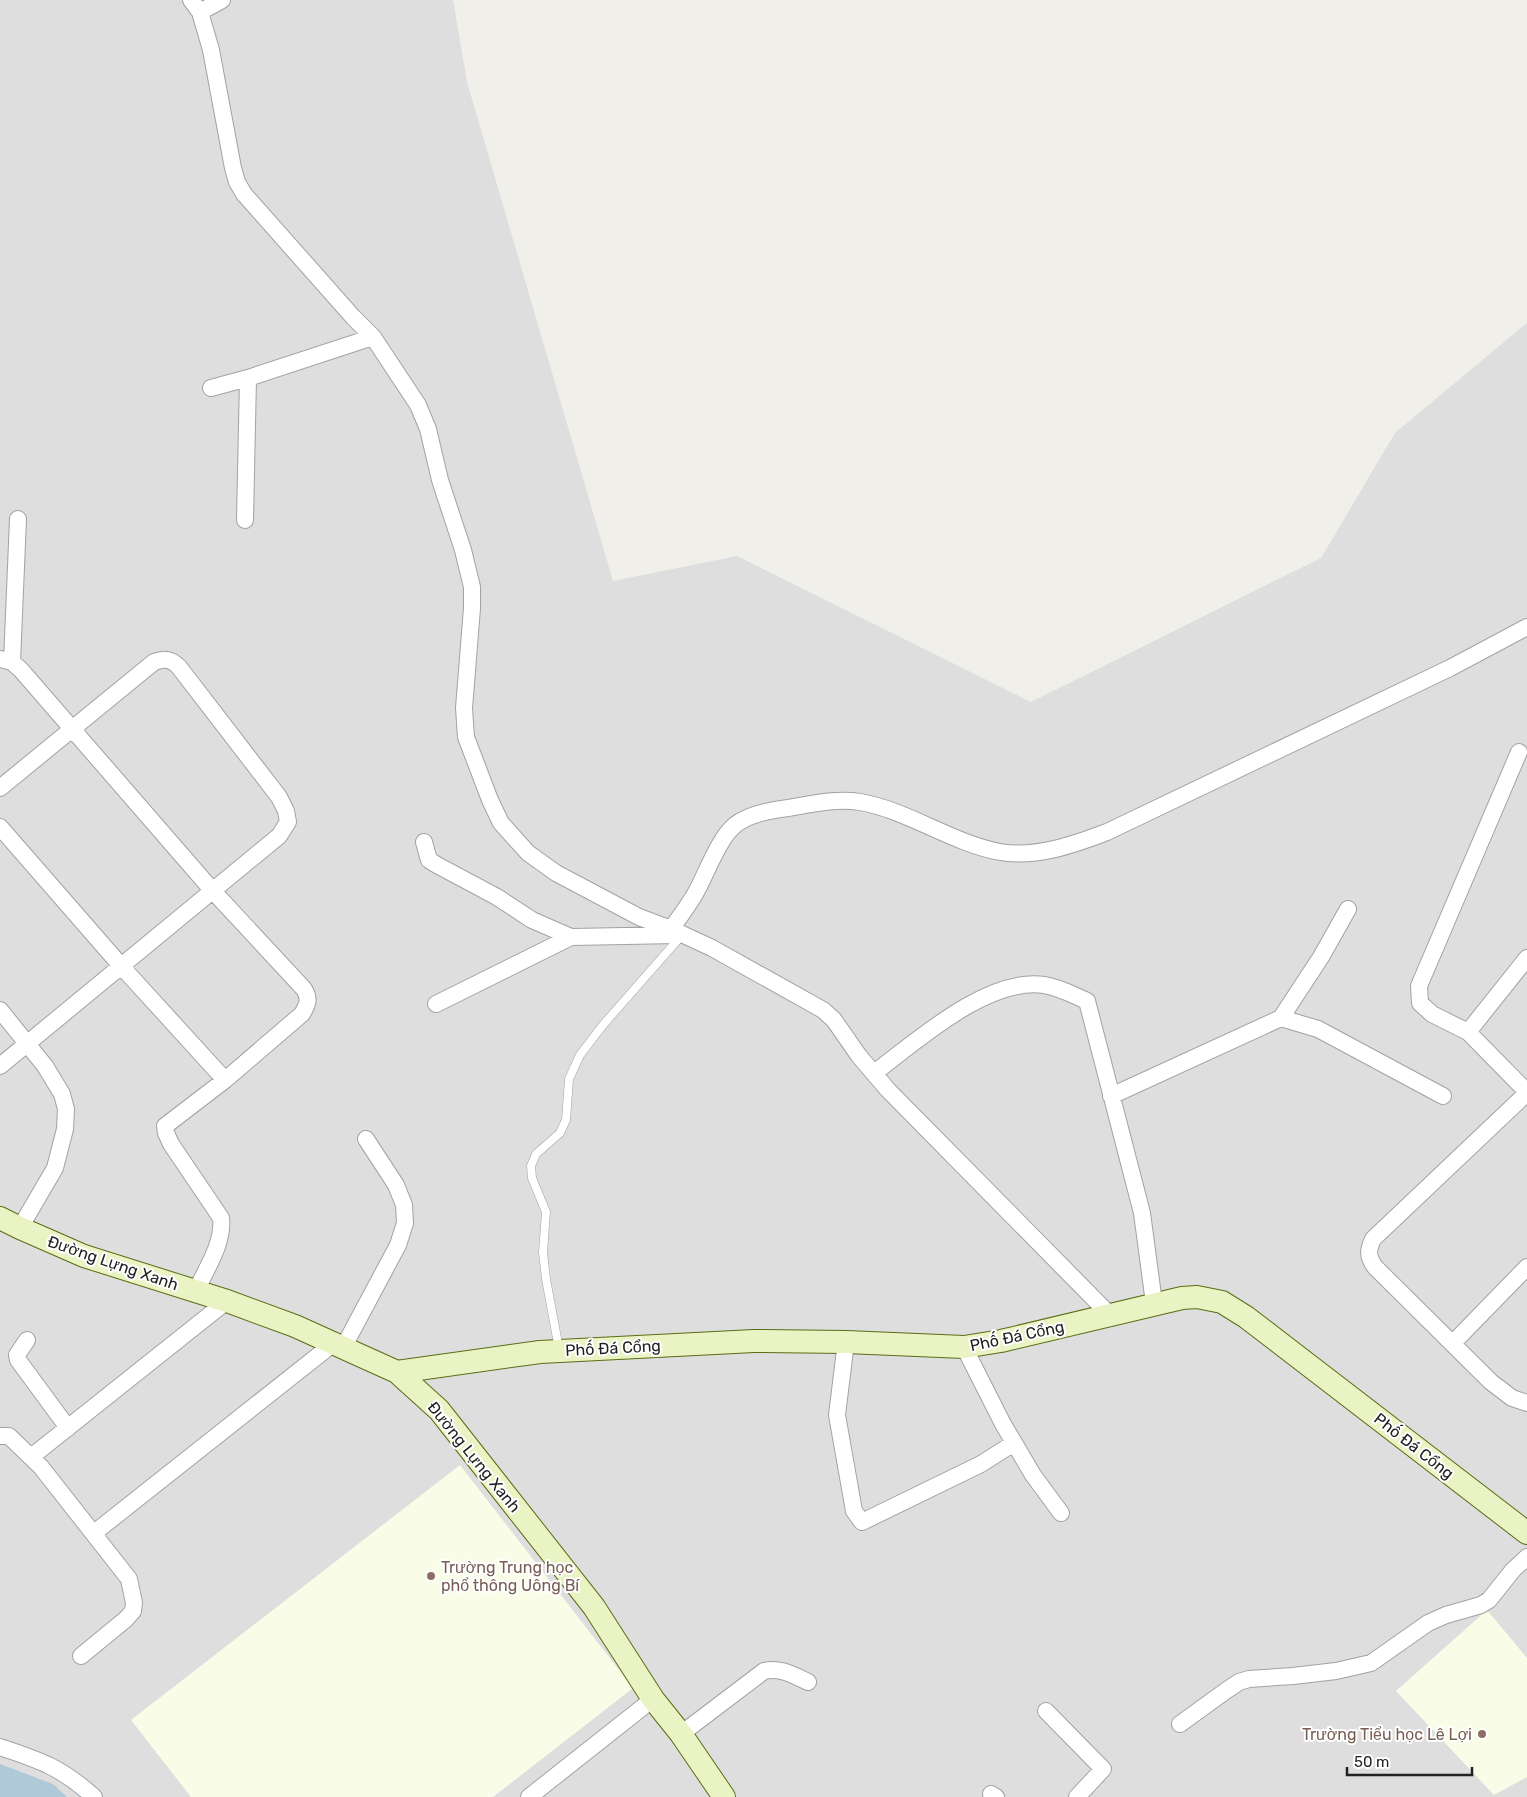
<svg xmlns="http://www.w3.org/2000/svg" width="1527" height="1797" font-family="Rubik,sans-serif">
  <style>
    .residential { fill: #dfdede }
    .education { fill: #f9fce6 }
    .water { fill: #afc9d9 }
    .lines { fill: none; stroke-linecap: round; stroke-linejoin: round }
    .lane-casing { stroke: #a2a2a2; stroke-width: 9 }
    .street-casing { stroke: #a2a2a2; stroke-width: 18 }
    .secondary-casing { stroke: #586e12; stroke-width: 24 }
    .lane { stroke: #fff; stroke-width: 8 }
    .street { stroke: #fff; stroke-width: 16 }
    .secondary { stroke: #eaf3c4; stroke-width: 22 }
    .education-dot { fill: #8d6e63; stroke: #fff; stroke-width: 2 }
    .labels { text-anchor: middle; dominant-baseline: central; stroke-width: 4; stroke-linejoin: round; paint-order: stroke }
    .street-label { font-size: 16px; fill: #212121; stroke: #fff }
    .education-label { font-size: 16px; fill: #785e54; stroke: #fff; text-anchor: start }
  </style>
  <rect width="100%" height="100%" fill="#f0efe9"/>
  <path class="residential" d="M0,0H453L467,82L613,581L737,556L1031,702L1321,558L1395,433L1527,323V1797H0Z"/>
  <path class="education" d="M460,1465L633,1688L493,1797H191L131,1720Z
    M1487,1610L1527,1658V1777L1494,1795L1396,1691Z"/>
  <path class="water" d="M0,1764L53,1784L67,1797H0Z"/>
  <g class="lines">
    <defs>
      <path id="lane" d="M559,1349L546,1279L543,1252L546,1212L532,1178L531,1166L536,1154L560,1133L566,1120L569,1079L580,1055L603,1025L682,935"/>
      <path id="street" d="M191,0L200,12L211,50L233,168L237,182L244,194L353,317L373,337L418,405L428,429L440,480L463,550L472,587V608L464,708L466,737L490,800L501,823L528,853L556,873L639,917L671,929L712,948L823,1010L834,1020L859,1056L888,1090L1110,1315
        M200,12L222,0
        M211,388L248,378L373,337
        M245,520L248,378
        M0,659L12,662L21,670L212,890L304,989C310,999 308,1004 302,1014L225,1080L165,1126L166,1133L171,1144L221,1218C224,1243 206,1269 196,1291
        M12,662L18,519
        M1519,752L1419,986L1420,1003L1432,1014L1468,1032L1527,1092
        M0,788L154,662C165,658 171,659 179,667L279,797L286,811L288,822L279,836L0,1066
        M0,827L122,967L225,1080
        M424,842L429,860L437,865L497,897L532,920L571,937L678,935
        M671,929C679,918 688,906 695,894C706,875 718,839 735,825C748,814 771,810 788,808C811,804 837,798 860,802C907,810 952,843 1000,852C1036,858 1073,845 1107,832L1450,668L1527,627
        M436,1004L571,937
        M0,1010L45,1066L62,1094L66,1109L65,1129L55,1168L20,1228
        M1281,1018L1318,1029L1443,1096
        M1468,1032L1527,958
        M874,1073C917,1041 987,977 1044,985C1059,987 1073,995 1087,1001L1142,1213L1154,1303
        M1527,1093L1373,1239C1368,1250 1367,1256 1375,1267L1491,1382L1512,1398L1527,1403
        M1111,1096L1281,1018L1321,957L1348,909
        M27,1340L17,1355L18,1360L68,1428
        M846,1342L837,1415L854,1511L862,1522L981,1464L1014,1443
        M1453,1343L1527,1267
        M964,1347L1003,1424L1033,1475L1061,1513
        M343,1348L398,1245L405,1223L404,1205L396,1185L366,1139
        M0,1436H9L41,1467L129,1579L134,1603L133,1611L126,1619L81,1656
        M31,1457L227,1301
        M94,1533L334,1343
        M1046,1711L1103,1769L1077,1797
        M1180,1724L1227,1690L1239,1682L1249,1679L1293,1676L1336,1671L1371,1663L1428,1623L1446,1615L1481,1605L1489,1600L1513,1570L1527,1557
        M681,1734L764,1671C780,1667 793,1675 808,1682
        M0,1747C40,1760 62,1768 94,1797
        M991,1794L996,1797
        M529,1797L653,1699"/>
      <path id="secondary" d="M0,1218L20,1228L84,1256L227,1301L295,1326L397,1372L439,1410L594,1607L653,1699L681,1734L724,1797
        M397,1372L540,1352L754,1341L846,1342L964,1347L1001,1341L1182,1298L1197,1297L1222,1302L1246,1317L1527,1533"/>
    </defs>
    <use href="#lane" class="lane-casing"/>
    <use href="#street" class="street-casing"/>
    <use href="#secondary" class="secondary-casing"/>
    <use href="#lane" class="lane"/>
    <use href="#street" class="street"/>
    <use href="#secondary" class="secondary"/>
  </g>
  <g class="education-dot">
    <circle cx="431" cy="1576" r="5"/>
    <circle cx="1482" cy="1734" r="5"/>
  </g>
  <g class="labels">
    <g class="street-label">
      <text transform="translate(113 1263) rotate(19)">Đường Lựng Xanh</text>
      <text transform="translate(1017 1336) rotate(-12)">Phố Đá Cổng</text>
      <text transform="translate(613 1348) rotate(-3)">Phố Đá Cổng</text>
      <text transform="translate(1414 1446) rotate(38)">Phố Đá Cổng</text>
      <text transform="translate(474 1457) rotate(51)">Đường Lựng Xanh</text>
    </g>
    <g class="education-label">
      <text x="441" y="1567">Trường Trung học<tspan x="441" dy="18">phổ thông Uông Bí</tspan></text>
      <text x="1472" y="1734" text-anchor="end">Trường Tiểu học Lê Lợi</text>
    </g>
  </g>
  <path d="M1347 1767v8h125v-8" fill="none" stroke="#212121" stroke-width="2.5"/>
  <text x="1354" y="1767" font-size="15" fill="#212121" stroke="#ffffff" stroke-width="4" paint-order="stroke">50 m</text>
</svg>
